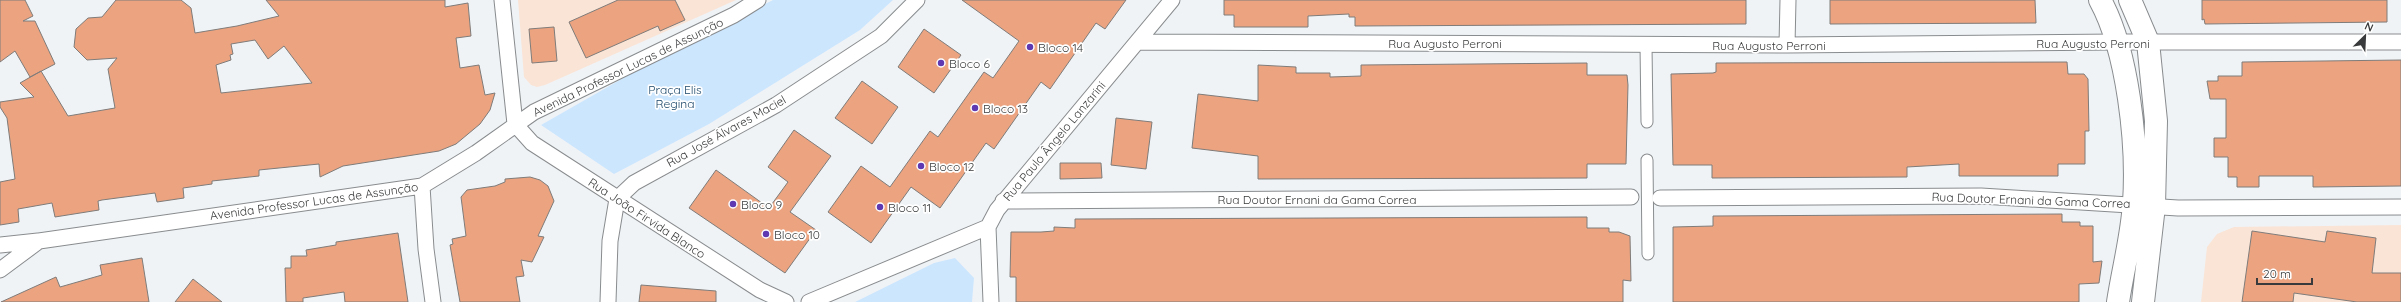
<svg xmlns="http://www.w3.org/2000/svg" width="2401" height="302" font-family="Quicksand,sans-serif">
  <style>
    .education { fill: #fae4d6 }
    .green { fill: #cce6fe }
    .building { fill: #eba380; stroke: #7f7c7a; fill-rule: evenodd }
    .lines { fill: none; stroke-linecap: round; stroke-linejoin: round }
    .pedestrian-casing { stroke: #898c8e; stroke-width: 13 }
    .minor-casing { stroke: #898c8e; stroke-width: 17 }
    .secondary-casing { stroke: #898c8e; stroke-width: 24 }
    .pedestrian { stroke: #fff; stroke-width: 11 }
    .minor { stroke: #fff; stroke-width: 15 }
    .secondary { stroke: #fff; stroke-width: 22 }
    .poi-dot { fill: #5e39b1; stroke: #fff; stroke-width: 1.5 }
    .labels { text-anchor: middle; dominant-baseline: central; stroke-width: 3.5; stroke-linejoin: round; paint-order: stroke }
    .street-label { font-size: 12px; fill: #393a3b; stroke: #fff }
    .poi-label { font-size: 12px; fill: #393a3b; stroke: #fff; text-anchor: start }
    .park-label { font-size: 12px; fill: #194568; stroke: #fff }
  </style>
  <rect width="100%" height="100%" fill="#f0f3f6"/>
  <path class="education" d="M518,0H736L545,85L537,87L531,85L524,77Z
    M2401,225V302H2201L2207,247L2217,234L2234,227Z"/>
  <path class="green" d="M773,0H893L860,30L709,124L614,174L541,125L655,60Z
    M955,258L974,278L972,302H855L934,263Z"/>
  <path class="building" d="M0,0H25L33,16L23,21H35L55,64L30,77L15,51L0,62Z
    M116,0H181L191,8L195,33L237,26L279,16L266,0H445V7L468,3L471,36L456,38L460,68L479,65L485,95L495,93L490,110L480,124L456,144L439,151L343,166L320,177L319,164L259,170V176L212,181V184L183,188L184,198L157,202L155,193L102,200L98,201L99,210L55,217L52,203L18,209L19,222L0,225V182L15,179L7,118L0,107V102L34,97L20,83L41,71L68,116L115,108L108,69L117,58L87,60L74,47L76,29L88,18L102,17ZM255,40L268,59L284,46L312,83L221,93L216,65L231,60L230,55L233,54L231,44Z
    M618,0H675L685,20L660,31L658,26L586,58L569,22Z
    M962,0H1126L1105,29L1096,23L1050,89L1041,82L994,149L986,143L940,208L911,187L871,243L828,212L861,166L890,187L930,131L938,137L984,72L993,78L1019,41Z
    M1224,0H1746V24L1355,26V17H1349V14L1308,16V27H1234V15H1224Z
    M1830,0H2035L2036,23L1830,24Z
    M2202,0H2387V22L2205,24L2204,19L2202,20Z
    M554,27L557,61L532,63L529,29Z
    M924,29L961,55L934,93L898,67Z
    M2401,60V186L2313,187V176H2259V187H2237V177H2228V157H2214V138H2226V99H2210L2207,81H2218V76H2242V62Z
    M2067,62L2068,74H2084L2088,79L2089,131H2085V164H2058V176H1959V164L1907,167V177L1712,178V165H1673L1671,74L1713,73L1716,72V63Z
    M1587,63V75H1627L1628,85L1626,164H1587V178L1258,179V156L1192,148L1198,94L1258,101V65L1296,67V73H1330V77L1361,76V65Z
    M862,81L898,107L872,144L835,118Z
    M1116,118L1152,122L1146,169L1111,165Z
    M794,130L831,156L790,212L816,230L785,273L689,208L716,170L769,208L788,182L768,167Z
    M1060,163H1101L1102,178L1060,179Z
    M530,177L540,180L548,186L554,201L538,236L544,237L532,262L521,260L524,276L516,277L520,302H460L450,245L453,244L452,239L466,236L461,197L467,190L495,186L505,182V179Z
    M2062,214V222H2080V226H2093V262L2102,261L2099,283L2079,284V302H1673V227L1713,226V216Z
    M1587,217V228H1609V232H1619L1630,236L1631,281L1623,280V302H1016V277H1010L1011,232H1041L1054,231V227L1075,228V219Z
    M2252,231L2325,242L2327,231L2376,238L2372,273H2401V302H2357L2294,293L2293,302H2242Z
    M398,233L408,302H345L344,292L303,298V302H286L285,268H291V256H307L306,250L336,245V242Z
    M142,258L149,302H1L56,277L60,287L102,275L100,265Z
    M193,279L222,302H175Z
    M641,285L716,291V302H639Z"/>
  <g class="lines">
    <defs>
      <path id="pedestrian" d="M1646,45L1647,122
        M1647,160L1648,254"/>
      <path id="minor" d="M502,0L515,124L532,143L760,290L786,302
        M1137,42L1787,45L2118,42H2401
        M1787,45L1788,0
        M422,186L426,249L433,302
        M1660,198L1981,196L2178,208L2401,207
        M1003,201L1631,197
        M0,245L38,241
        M0,270L39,241L422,186L476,153L534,112L734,15L758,0
        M608,302L610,241L617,199L634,183L776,105L881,36L917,0
        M809,302L988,227
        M991,302L988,227L997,210L1172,0"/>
      <path id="secondary" d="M2100,0C2128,51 2138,144 2134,203C2132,236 2123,269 2118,302
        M2130,0L2148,42L2156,121L2154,206L2143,302"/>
    </defs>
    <use href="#pedestrian" class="pedestrian-casing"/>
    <use href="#minor" class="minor-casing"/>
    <use href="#secondary" class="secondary-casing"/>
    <use href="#pedestrian" class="pedestrian"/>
    <use href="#minor" class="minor"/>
    <use href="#secondary" class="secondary"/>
  </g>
  <g class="poi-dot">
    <circle cx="1030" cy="47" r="4"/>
    <circle cx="941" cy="63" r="4"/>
    <circle cx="975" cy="108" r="4"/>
    <circle cx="921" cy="166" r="4"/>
    <circle cx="733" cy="204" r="4"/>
    <circle cx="880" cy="207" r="4"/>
    <circle cx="766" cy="234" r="4"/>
  </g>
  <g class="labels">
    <g class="street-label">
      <text x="1445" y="43">Rua Augusto Perroni</text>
      <text x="2093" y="43">Rua Augusto Perroni</text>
      <text x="1769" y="45">Rua Augusto Perroni</text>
      <text transform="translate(628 67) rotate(-26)">Avenida Professor Lucas de Assunção</text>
      <text transform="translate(726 131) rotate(-29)">Rua José Álvares Maciel</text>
      <text transform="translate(1054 141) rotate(-50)">Rua Paulo Ângelo Lanzarini</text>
      <text x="1317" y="199">Rua Doutor Ernani da Gama Correa</text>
      <text transform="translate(2031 200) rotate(2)">Rua Doutor Ernani da Gama Correa</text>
      <text transform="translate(314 201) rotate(-8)">Avenida Professor Lucas de Assunção</text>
      <text transform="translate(647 218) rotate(33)">Rua João Firvida Blanco</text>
    </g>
    <g class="poi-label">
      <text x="1038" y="47">Bloco 14</text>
      <text x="949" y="63">Bloco 6</text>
      <text x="983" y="108">Bloco 13</text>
      <text x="929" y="166">Bloco 12</text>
      <text x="741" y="204">Bloco 9</text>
      <text x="888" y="207">Bloco 11</text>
      <text x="774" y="234">Bloco 10</text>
    </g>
    <g class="park-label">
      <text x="675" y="89">Praça Elis<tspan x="675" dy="14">Regina</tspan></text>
    </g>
  </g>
  <g transform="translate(2365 36) rotate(24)" stroke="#ffffff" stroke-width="3" paint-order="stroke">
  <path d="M0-3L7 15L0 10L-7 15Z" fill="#393a3b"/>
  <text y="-6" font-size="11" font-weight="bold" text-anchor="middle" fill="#393a3b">N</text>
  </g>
  <path d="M2257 278v6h55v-6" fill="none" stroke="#393a3b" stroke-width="2"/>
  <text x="2263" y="278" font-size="12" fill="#393a3b" stroke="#ffffff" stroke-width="3" paint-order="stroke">20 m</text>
</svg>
